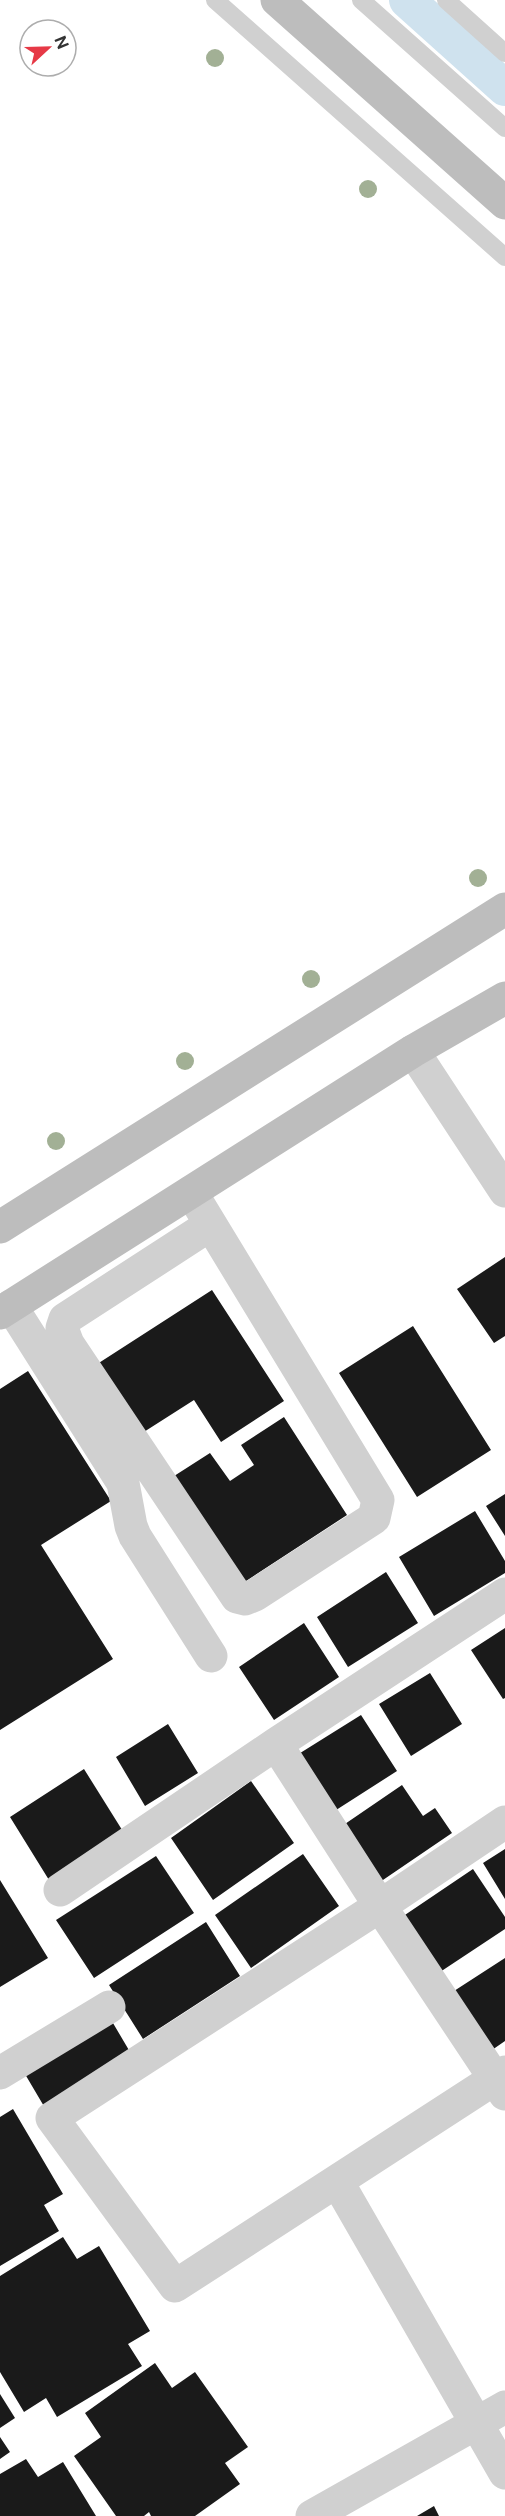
<svg xmlns="http://www.w3.org/2000/svg" width="505" height="2516" font-family="'Public Sans',sans-serif">
  <style>
    .lines { fill: none; stroke-linecap: round; stroke-linejoin: round }
    .canal { stroke: #cfe2ee; stroke-width: 36 }
    .building { fill: #1a1a1a }
    .lane { stroke: #d0d0d0; stroke-width: 18 }
    .street { stroke: #d0d0d0; stroke-width: 33 }
    .secondary { stroke: #bdbdbd; stroke-width: 33 }
    .tree { fill: #a2b095 }
  </style>
  <rect width="100%" height="100%" fill="#fff"/>
  <g class="lines">
    <path class="canal" d="M407,0L505,88"/>
  </g>
  <path class="building" d="M505,1257V1336L494,1343L457,1289Z
    M212,1290L284,1401L221,1442L194,1400L136,1437L91,1368Z
    M413,1326L491,1450L417,1497L339,1373Z
    M28,1371L111,1501L41,1545L113,1659L0,1730V1389Z
    M284,1417L347,1515L240,1585L171,1478L210,1453L230,1481L254,1465L241,1445Z
    M505,1494V1536L486,1506Z
    M475,1511L505,1561V1573L434,1616L399,1557Z
    M386,1572L418,1623L348,1667L317,1617Z
    M304,1623L339,1677L274,1720L239,1667Z
    M505,1628V1698L503,1699L471,1650Z
    M430,1673L462,1724L411,1756L379,1704Z
    M361,1715L397,1771L333,1812L297,1755Z
    M168,1724L198,1773L145,1806L116,1757Z
    M84,1769L124,1833L49,1880L10,1817Z
    M251,1781L294,1843L213,1900L171,1838Z
    M402,1785L423,1816L435,1808L452,1833L380,1882L342,1826Z
    M505,1849V1899L483,1863Z
    M303,1854L339,1906L251,1968L215,1915Z
    M156,1856L194,1913L94,1978L56,1920Z
    M473,1869L505,1917V1929L434,1976L396,1921Z
    M0,1880L48,1958L0,1987Z
    M206,1922L240,1976L143,2039L109,1985Z
    M505,1958V2041L492,2050L454,1991Z
    M110,2018L133,2057L45,2108L22,2069Z
    M13,2109L63,2194L44,2205L59,2231L0,2266V2117Z
    M63,2237L77,2259L99,2246L150,2331L128,2344L142,2366L57,2417L46,2398L24,2412L0,2372V2276Z
    M155,2363L172,2388L195,2372L248,2447L225,2463L240,2484L195,2516H151L149,2512L144,2516H116L74,2456L101,2437L85,2413Z
    M0,2394L15,2418L0,2428Z
    M0,2437L10,2452L0,2459Z
    M26,2459L38,2477L63,2462L96,2516H0V2474Z
    M434,2506L439,2516H417Z"/>
  <g class="lines">
    <path class="lane" d="M215,0L505,257
      M361,0L505,128
      M446,0L505,53"/>
    <path class="street" d="M413,1051L505,1191
      M191,1192L378,1500L374,1518L255,1595L245,1599L237,1597L68,1344L62,1328L65,1319L210,1225
      M11,1306L123,1483L131,1526L135,1536L211,1656
      M276,1744L380,1906L505,2094
      M505,1822L380,1906L52,2118L175,2286L505,2072
      M60,1890L276,1744L505,1594
      M0,2073L109,2007
      M337,2181L505,2473
      M312,2516L505,2407"/>
    <path class="secondary" d="M277,0L505,203
      M0,1227L505,909
      M0,1313L413,1051L505,998"/>
  </g>
  <g class="tree">
    <circle cx="215" cy="58" r="9"/>
    <circle cx="368" cy="189" r="9"/>
    <circle cx="478" cy="878" r="9"/>
    <circle cx="311" cy="979" r="9"/>
    <circle cx="185" cy="1061" r="9"/>
    <circle cx="56" cy="1141" r="9"/>
  </g>
  <g transform="translate(48 48) rotate(68)"><circle r="28" fill="#ffffff" stroke="#adadad" stroke-width="1.5"/>
  <path d="M0-4.5L10 22L0 15L-10 22Z" fill="#e63946"/>
  <text y="-9" font-size="16" font-weight="bold" text-anchor="middle" fill="#333333">N</text>
  </g>
</svg>
